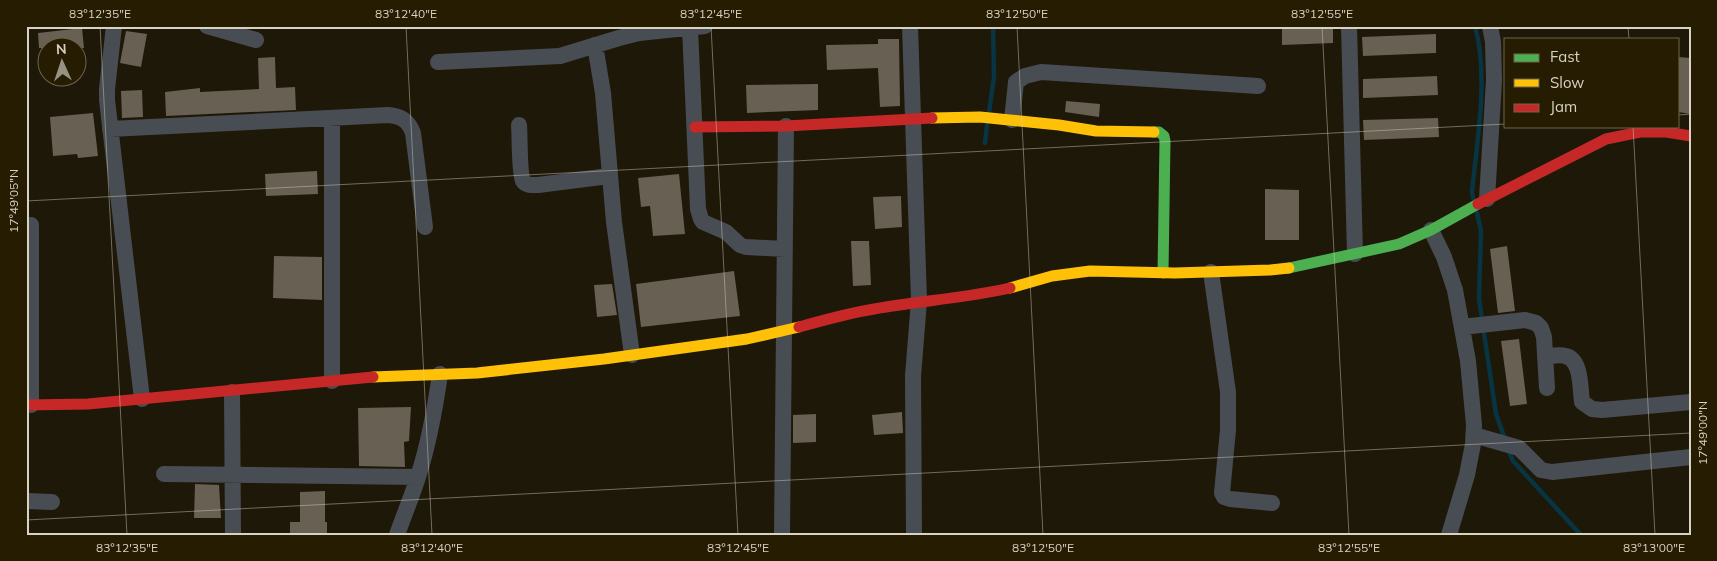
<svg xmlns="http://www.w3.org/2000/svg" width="1717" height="561" font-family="Mulish,sans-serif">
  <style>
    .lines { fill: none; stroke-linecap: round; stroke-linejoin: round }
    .stream { stroke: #073543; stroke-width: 4.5 }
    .building { fill: #686052 }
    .street { stroke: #484d53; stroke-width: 16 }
    .fast { stroke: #4caf50; stroke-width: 11 }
    .slow { stroke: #ffc107; stroke-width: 11 }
    .jam { stroke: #c62828; stroke-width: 11 }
    .ticks { fill: none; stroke: #d8d2c2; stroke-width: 1; stroke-opacity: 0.45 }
    .neatline { fill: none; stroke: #d8d2c2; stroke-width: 2 }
    .ticks-label { font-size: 12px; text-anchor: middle; fill: #d8d2c2 }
  </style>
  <rect width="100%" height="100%" fill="#1e1809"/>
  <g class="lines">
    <path class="stream" d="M989,112L994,77L993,26
      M985,143L987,125
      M1473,198L1472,192C1477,140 1489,77 1475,26
      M1477,213L1481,231L1479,299L1496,414L1505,439
      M1508,449L1513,461L1581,535"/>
  </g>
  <path class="building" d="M1282,26H1333V43L1282,45Z
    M82,28L84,48H39L38,33Z
    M126,31L147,34L141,67L120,63Z
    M1436,34V53L1363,56L1362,37Z
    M878,39H899L900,106L880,107L878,68L827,70L826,45L878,44Z
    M275,57L276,88L295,87L296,110L166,116L165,92L200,88V92L259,89L258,58Z
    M1678,57L1691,58V114L1678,112Z
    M1437,76L1438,95L1363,98V79Z
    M818,84V110L747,113L746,85Z
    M142,90L143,117L122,118L121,91Z
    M1066,101L1100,104L1099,117L1065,112Z
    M93,113L98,156L78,158L77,154L53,156L50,117Z
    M1438,118L1439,137L1364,140L1363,120Z
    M317,171L318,194L266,196L265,174Z
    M679,174L685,234L653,236L650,206L641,207L638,178Z
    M1265,189L1299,190V240H1265Z
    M901,196L902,227L875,229L873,197Z
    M851,241H869L871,285L853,286Z
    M1507,246L1515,311L1498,313L1490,249Z
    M274,256L322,257V300L273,298Z
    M734,271L740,316L641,327L636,284Z
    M612,284L617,315L597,317L594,285Z
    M1519,339L1527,404L1510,406L1501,341Z
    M411,407L409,441L404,442L405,467L359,466L358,408Z
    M902,412L903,433L874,435L872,415Z
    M816,414V442L793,443V415Z
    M195,484L219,485L221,518H194Z
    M325,491V522H327V535H290V522H300V492Z"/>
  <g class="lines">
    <path class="street" d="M114,26L107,89V100L142,399
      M207,26L256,40
      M910,26L919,301L913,376L914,535
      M1349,26L1355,254
      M690,28L698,209L701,219L703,222L726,232L740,245L746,247L785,249
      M595,45L603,93L614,222L632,355
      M438,62L560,56L619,38L639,33L705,26
      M1012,120L1016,82L1025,76L1041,72L1258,86
      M519,125C520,136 519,173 523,181C526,186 533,185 538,185L609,176
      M110,129L388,115C401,116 408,120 413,133L425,227
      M1487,199L1494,80L1493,42L1490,26
      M31,225V405
      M1431,230L1444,257L1455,290L1468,361L1474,425L1473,444L1467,475L1449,535
      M1211,272L1228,392V430L1222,493L1224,497L1230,499L1272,503
      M1462,327L1525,320L1536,323L1541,328L1544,337L1547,388
      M1545,357C1552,356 1559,354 1565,356C1582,359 1580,389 1582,402L1592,409L1602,410L1691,402
      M332,381V118
      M232,392L233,535
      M1474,435L1519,448L1541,470L1552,472L1691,457
      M164,474L418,477
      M26,501L52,502
      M397,535C404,515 412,496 418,477C429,443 435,409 440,374
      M782,535L786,126"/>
    <path class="fast" d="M1154,132H1159L1164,136L1165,141L1163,273
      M1289,268L1399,244L1431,230L1478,204"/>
    <path class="slow" d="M932,118L980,117L1059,125L1096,131L1154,132
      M1010,288L1052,276L1090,271L1175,273L1270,270L1289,268
      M373,377L477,373L604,359L747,339L799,327"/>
    <path class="jam" d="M695,127L786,126L932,118
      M1478,204L1606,139L1640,132H1666L1691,136
      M799,327C824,320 849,313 874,309C919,301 966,298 1010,288
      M26,405L88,404L373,377"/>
  </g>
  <path class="ticks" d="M100,26L127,535M406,26L432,535M711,26L738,535M1017,26L1043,535M1322,26L1349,535M1628,26L1629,39M1678,115L1691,114M1633,126L1655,535M26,201L1506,124M26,520L1691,433"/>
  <rect width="1717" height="561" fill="none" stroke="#261c01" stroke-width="55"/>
  <rect x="1504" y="38" width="175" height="90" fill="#261c01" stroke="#6d654e"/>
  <rect x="1514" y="54" width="25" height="8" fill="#4caf50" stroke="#6d654e"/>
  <text x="1550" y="62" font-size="15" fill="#d8d2c2">Fast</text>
  <rect x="1514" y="79" width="25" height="8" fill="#ffc107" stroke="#6d654e"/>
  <text x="1550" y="88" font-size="15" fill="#d8d2c2">Slow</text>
  <rect x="1514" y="104" width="25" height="8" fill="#c62828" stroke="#6d654e"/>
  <text x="1550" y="112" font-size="15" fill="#d8d2c2">Jam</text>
  <g transform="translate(62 62) rotate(357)"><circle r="24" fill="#261c01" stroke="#6d654e"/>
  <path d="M0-4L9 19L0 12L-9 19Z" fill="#979181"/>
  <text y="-8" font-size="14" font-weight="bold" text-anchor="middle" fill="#d8d2c2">N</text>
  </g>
  <rect x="28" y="28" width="1662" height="506" class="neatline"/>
  <g class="ticks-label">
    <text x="100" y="18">83°12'35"E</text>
    <text x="406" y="18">83°12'40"E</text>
    <text x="711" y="18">83°12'45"E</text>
    <text x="1017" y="18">83°12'50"E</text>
    <text x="1322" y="18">83°12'55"E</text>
    <text transform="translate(14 201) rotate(-90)" y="4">17°49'05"N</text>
    <text transform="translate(1703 433) rotate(-90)" y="4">17°49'00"N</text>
    <text x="127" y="552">83°12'35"E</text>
    <text x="432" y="552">83°12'40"E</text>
    <text x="738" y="552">83°12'45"E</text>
    <text x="1043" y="552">83°12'50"E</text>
    <text x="1349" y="552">83°12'55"E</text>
    <text x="1654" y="552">83°13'00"E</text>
  </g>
</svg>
